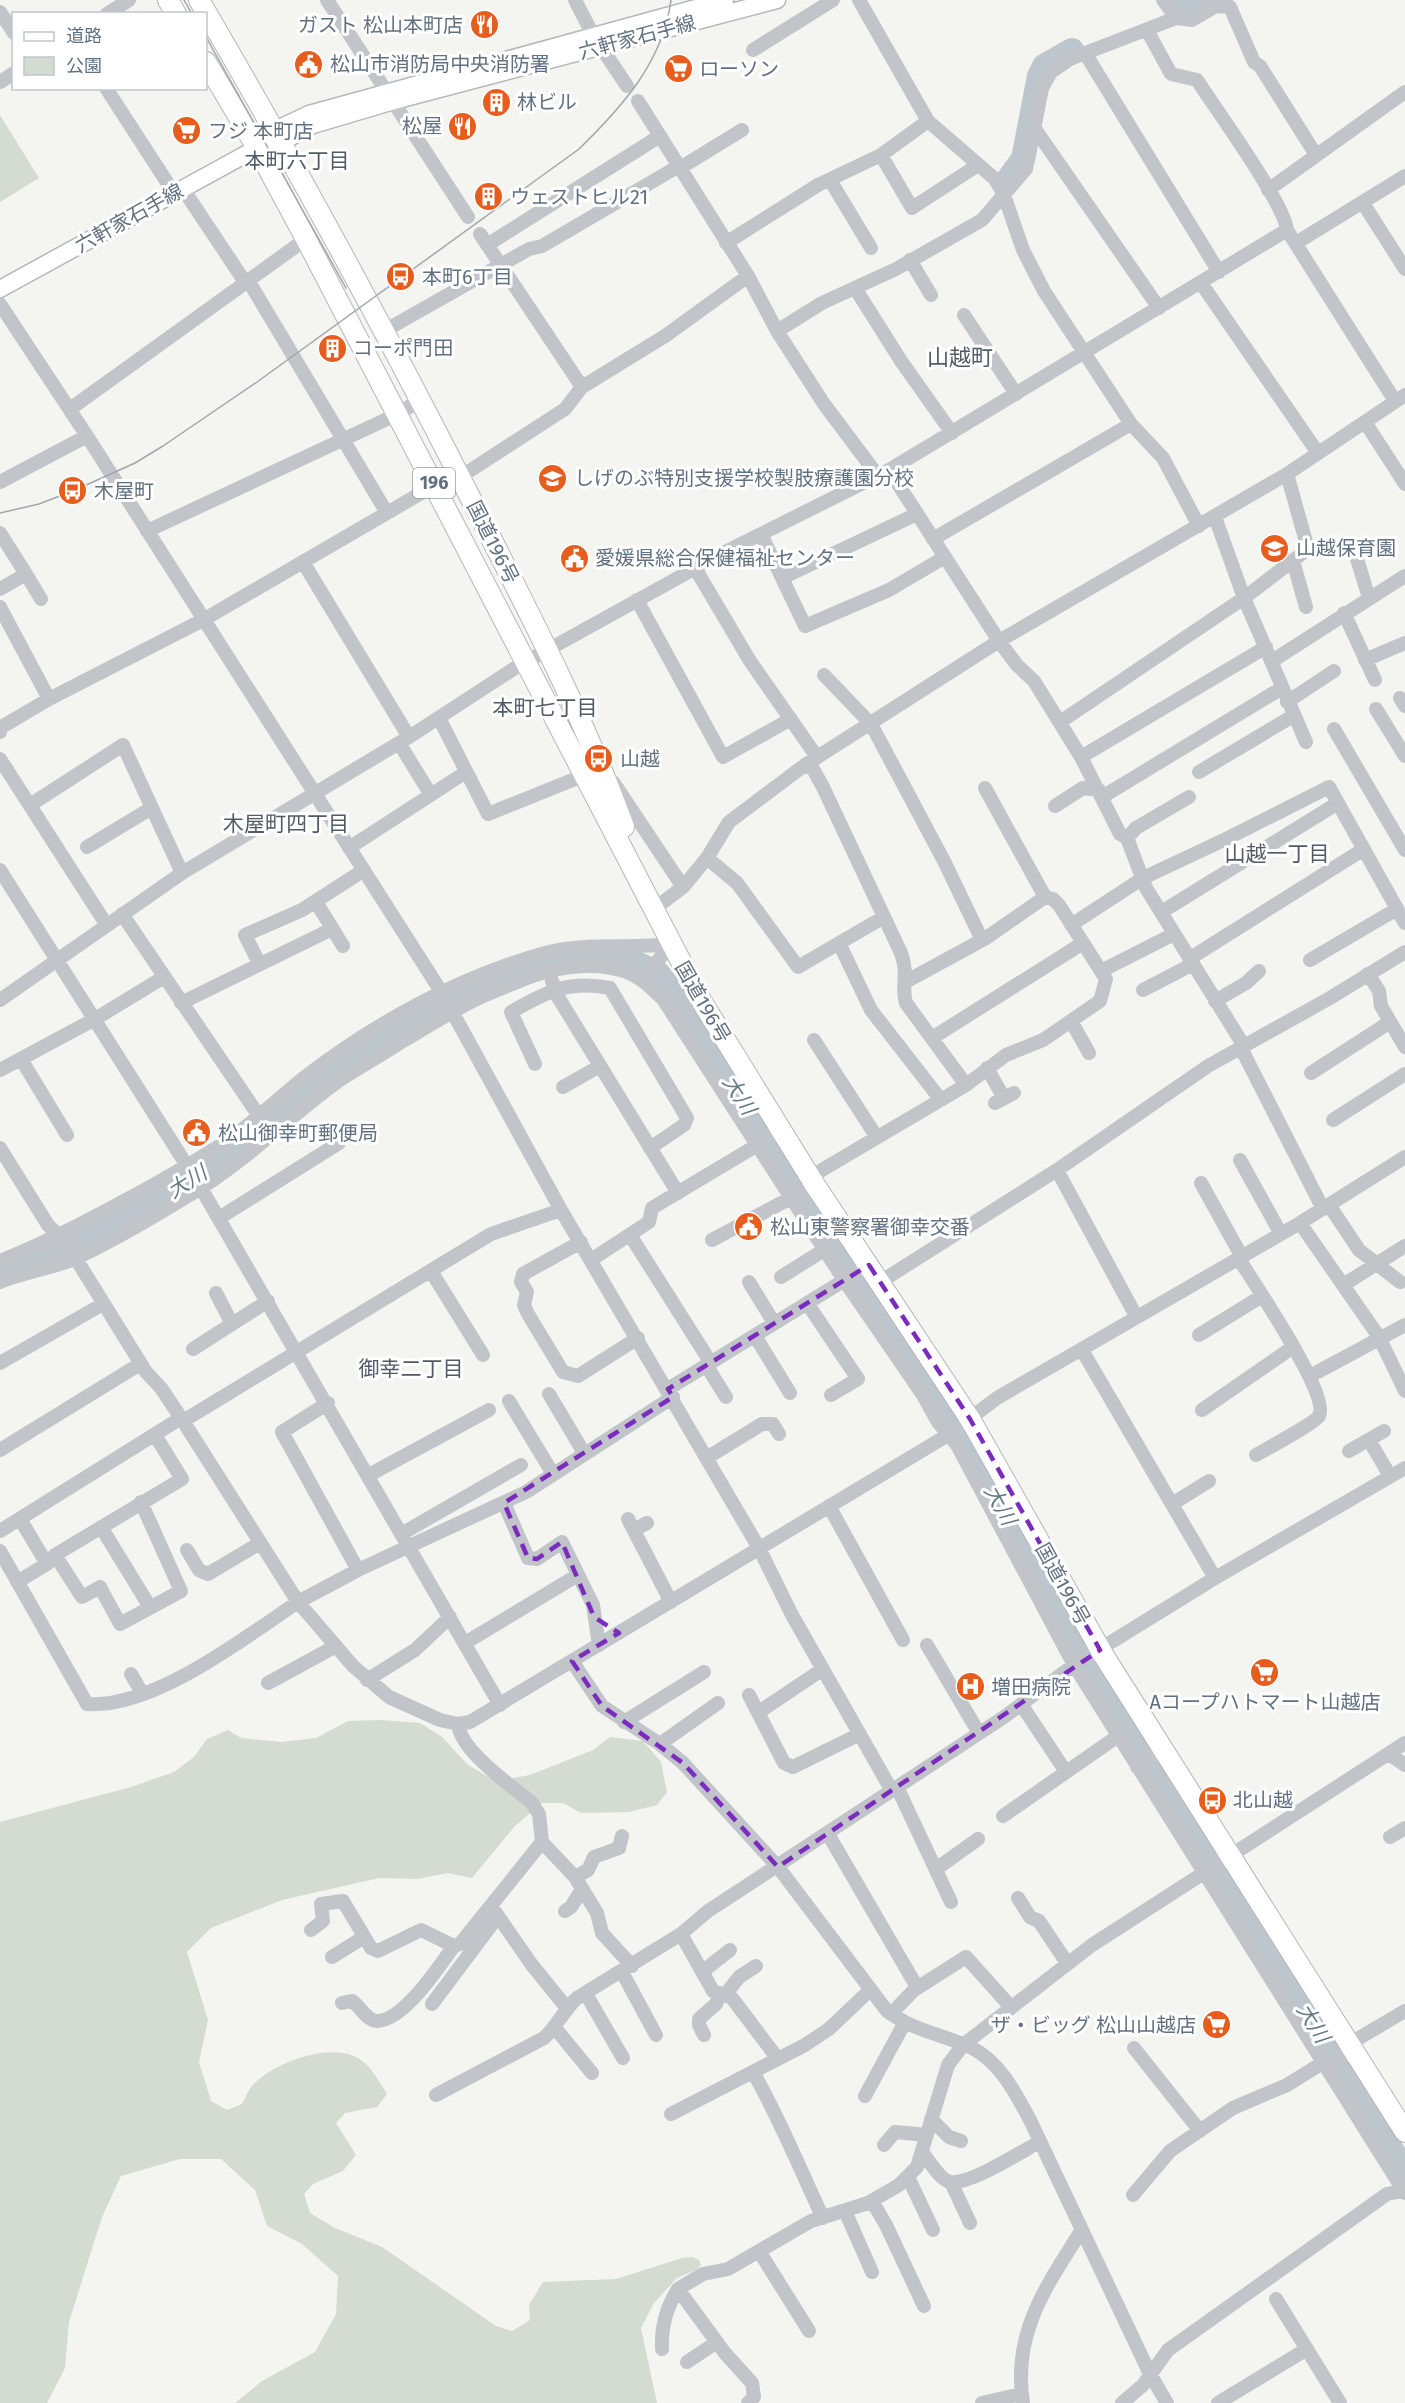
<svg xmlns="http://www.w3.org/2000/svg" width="1405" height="2403" font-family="'Fira Sans','Noto Sans JP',sans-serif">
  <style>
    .green { fill: #d4dbd1 }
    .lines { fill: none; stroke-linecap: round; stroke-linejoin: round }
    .river { stroke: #bcc6cc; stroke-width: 24 }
    .major-casing { stroke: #b4b8bc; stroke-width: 19 }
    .highway-casing { stroke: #b4b7ba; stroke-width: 22 }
    .minor { stroke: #c1c4c8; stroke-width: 14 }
    .major { stroke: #fff; stroke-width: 16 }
    .highway { stroke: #fff; stroke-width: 20 }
    .tram { stroke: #a1a7ad; stroke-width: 1.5 }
    .marked { fill: none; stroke: #7b2cbf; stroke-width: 4.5; stroke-dasharray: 12 8; stroke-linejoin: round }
    .labels { text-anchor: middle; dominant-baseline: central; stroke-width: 6; stroke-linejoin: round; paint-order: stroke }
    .shield { fill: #fff; stroke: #919ca7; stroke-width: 1.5 }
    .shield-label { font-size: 18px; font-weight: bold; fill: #627181 }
    .poi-label { font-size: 20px; fill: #627181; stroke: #fff; text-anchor: start }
    .street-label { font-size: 20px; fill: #627181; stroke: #fff }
    .neighbourhood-label { font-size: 21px; fill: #505b66; stroke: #fff }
    .water-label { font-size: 21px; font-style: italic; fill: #637a86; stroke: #fff }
    .quarter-label { font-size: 22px; fill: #505b66; stroke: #fff }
  </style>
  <rect width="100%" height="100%" fill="#f4f4f0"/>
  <path class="green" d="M0,115L39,178L0,202Z
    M381,1720L420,1723L442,1737L468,1765L496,1781L530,1775L593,1750L610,1737L643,1741L661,1762L667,1792L657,1805L629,1812L581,1813L563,1803H542L515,1826L472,1878L448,1873L417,1879L379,1878L282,1900L211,1928L187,1952L208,2020L199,2062L211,2101L227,2110L242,2104C246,2098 248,2089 254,2084C274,2063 325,2044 354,2056C370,2063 378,2080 387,2094L377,2107L345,2113L336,2123L356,2155L343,2171L313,2184L304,2194L310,2213L335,2228L382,2247L496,2326L512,2331L530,2320L529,2305L543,2282L616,2279L682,2258L692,2257L699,2260L701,2265L696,2270L677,2278L654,2303L641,2328L657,2403H235L262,2381L315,2352L336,2314L338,2276L302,2244L267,2226L255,2190L221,2159H180L121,2176L102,2217L69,2322L65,2368L47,2403H0V1822L131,1787L174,1772L194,1757L207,1739L228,1730L241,1738L281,1742L316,1738L348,1721Z"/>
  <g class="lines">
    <path class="river" d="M1181,8L1203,0
      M1006,182L1023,159L1039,76L1044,66L1072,50
      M0,1268L126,1220L222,1161L330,1074L438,1009L531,971L555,963L585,958L636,963L658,973L679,999L727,1078L850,1262L964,1440L1097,1682L1206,1853
      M1222,1876L1405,2171"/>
    <defs>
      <path id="major" d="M266,139L275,130L309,114L725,0
        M0,289L257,148L282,142L313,125L394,101L777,0"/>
      <path id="highway" d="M168,0L176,14
        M199,0C294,162 383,326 468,493C524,603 582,712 624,827
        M206,62L257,148L306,239L702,1002L815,1185L970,1419L1104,1656L1405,2132"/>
    </defs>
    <use href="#major" class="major-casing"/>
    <use href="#highway" class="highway-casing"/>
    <path class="minor" d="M327,0L468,217
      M575,0L593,35L627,86
      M859,0L928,121L995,179L1004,195L1023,250L1044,291L1131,424L1163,458L1199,526
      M1163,0L1176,18
      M0,12L14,33
      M107,14L129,0
      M1147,30L1171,74L1197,80C1215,108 1285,204 1287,230L1395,401
      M753,50L833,0
      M1085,53L1219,272
      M0,82L14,73
      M106,88L174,193
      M638,101L748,276L777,331L824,404L878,476
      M1035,129L1159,308
      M881,155L912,208L978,165
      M680,168L742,130
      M830,180L871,248
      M183,189L245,282
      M1268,190L1405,92
      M1363,203L1405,269
      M480,234L582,387
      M726,243L818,185L881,155L928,121
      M1296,243L1405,176
      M487,245L660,136
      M910,260L931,295
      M248,280L387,513
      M1201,283L1318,453
      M855,288L901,361L952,433
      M0,304L87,436L442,993L561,1210L759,1548L792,1615L892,1791
      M964,315L1016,394
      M384,331L529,249L542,246L679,166
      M777,331L822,303L896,269L982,220L1026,169L1042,88L1051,72L1070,59L1176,18L1192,20L1216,6L1230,7L1254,62L1260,66L1316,155
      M70,409L306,239
      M1365,422L1405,484
      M889,470L999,641L1017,665L1034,681L1081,757L1120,834L1127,838L1146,888L1244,1046
      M0,482L87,436
      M1215,517L1244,598L1306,742
      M147,531L385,420L420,401
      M0,533L26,574L0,589
      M761,534L805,626L889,590L945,557
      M933,539L1131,424
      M1353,546L1369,598
      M1293,561L1306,607
      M303,562L409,737
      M695,568L750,661L817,757
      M26,574L41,599
      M782,578L917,514
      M637,600L723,757L791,719
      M0,607L49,699
      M1344,613L1375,680
      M1365,660L1405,643
      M1272,661L1405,576
      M824,675L871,724L944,861L982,940
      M1400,698L1405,706
      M1287,702L1334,671
      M1376,709L1405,756
      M439,718L488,814L585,775
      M1060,722L1244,598L1308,549L1287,474
      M1334,729L1405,850
      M0,732V728L49,699L203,620L423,492L471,470L565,409L582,387L665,336L748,276
      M399,743L431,795
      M1081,757L1266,647
      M0,759L106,924
      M805,765L813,769L823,787L901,953C909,974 901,986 906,1003L966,1085
      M1199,772L1293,716
      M613,782L683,887
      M985,788L1045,897
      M1102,797L1282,688
      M30,805L123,745L182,873
      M1055,806L1083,788L1099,790
      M1127,838L1136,828L1189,797
      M87,847L150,809
      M349,848L466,772
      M707,858L737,883L798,967L884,917
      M0,870L201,1188L500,1705
      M316,902L343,946
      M654,909L683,887L707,858L729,822L805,765L999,641L1287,474L1405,395
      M1163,911L1338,803
      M122,914L259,1116
      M1071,925L1143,878L1226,839L1329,787L1405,923
      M839,943L871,1010L941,1100
      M1189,959L1364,849
      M1310,960L1397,909
      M259,963L245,935L302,910L364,870
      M1101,971L1174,934
      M1368,974L1379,991L1381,1006L1405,1047
      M643,980L671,944
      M552,981L558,997L678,1193
      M1143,990L1193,964
      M0,1000L182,873L409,737L515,668L721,554L889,470L1287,230
      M1215,1001L1246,983L1259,971
      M181,1003L332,929
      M1071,1021L1089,1053
      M932,1038L1083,943
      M814,1040L876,1136
      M1241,1048L1323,1209
      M21,1059L67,1135
      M535,1064L511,1012C546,992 568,980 610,988L687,1118L684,1125L650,1148
      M987,1068L1004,1098
      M0,1070L95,1019L164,977
      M1311,1073L1390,1022
      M563,1087L600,1066
      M995,1103L1014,1093
      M1333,1120L1405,1074
      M0,1148L48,1225L65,1241L146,1372L161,1388L183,1421L298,1602L358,1570L526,1492L673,1397
      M1240,1160L1281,1234
      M1057,1170L1136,1316
      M810,1177L966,1085L1006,1055L1043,1040L1100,1001L1106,979L1059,905L1053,899L1045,897L986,938L907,981
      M1201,1183L1242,1257
      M1329,1205L1359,1250L1400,1282
      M219,1218L339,1143
      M1300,1223L1379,1337L1405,1391
      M630,1235L711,1363
      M712,1240L815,1185
      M581,1242L523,1274L521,1282L527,1292L524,1305L528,1314L563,1372L578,1376L638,1338
      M1239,1259C1253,1282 1330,1394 1319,1416C1315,1423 1266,1449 1256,1455
      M591,1260L649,1222L652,1208L781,1131
      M0,1261C53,1240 100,1214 150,1187C177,1171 206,1156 231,1138C257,1119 280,1097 305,1077C375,1023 459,977 545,953C585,942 629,949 671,944
      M431,1271L483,1355
      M781,1277L824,1250
      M0,1282C24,1272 50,1269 74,1259C117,1239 160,1213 201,1188C250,1157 290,1116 337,1082C356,1069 376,1058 395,1046C456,1009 553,946 627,972C642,978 651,988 663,999L844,1280L923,1395L938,1422L957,1445L1074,1665L1405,2193
      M749,1282L774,1323
      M880,1282L1057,1170L1208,1066L1330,998L1405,952
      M1343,1285L1405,1246
      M216,1293L232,1324
      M807,1303L858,1379L831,1395
      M1199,1335L1262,1296
      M755,1336L790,1393
      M193,1349L268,1301
      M1082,1350L1215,1578
      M0,1363L103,1304
      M706,1365L726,1397
      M1310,1376L1405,1325
      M668,1389L869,1265
      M549,1394L584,1453
      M509,1401L553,1474
      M328,1403L282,1432L358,1570
      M1202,1410L1293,1347
      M183,1421L491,1234L561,1210
      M1369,1440L1390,1476
      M0,1450L140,1364
      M1349,1451L1384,1431
      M708,1457L762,1424H773L779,1434
      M369,1475L489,1410
      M504,1503L528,1558L537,1559L562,1542L593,1605L599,1645
      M1172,1504L1209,1481
      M829,1506L903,1640
      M20,1519L47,1564
      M628,1519L671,1602
      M101,1527L150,1607
      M634,1530L647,1523
      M0,1531L181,1418
      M403,1533L521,1465
      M187,1550L199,1570L208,1574L260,1543
      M0,1551L87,1704C153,1709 244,1638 298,1602L353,1666L389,1697L440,1720L458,1724L470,1722L948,1435L997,1398L1300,1223L1405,1157
      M55,1555L82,1597L100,1587L120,1624L181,1591L141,1502
      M17,1582L47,1564L55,1555L182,1479L155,1435
      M465,1643L578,1575
      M927,1645L979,1733
      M572,1661L602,1706L660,1744L683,1763L778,1867L887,2011C912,2030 944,2035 972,2048C1000,2062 1016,2094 1030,2120L1150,2374L1167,2403
      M131,1674L142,1693
      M367,1680L415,1650L450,1617
      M268,1683L336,1646
      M749,1695L784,1763L793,1767L860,1734
      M1021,1704L1066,1772
      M759,1712L823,1669
      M624,1722L704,1672
      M458,1724C461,1752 511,1785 532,1803L539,1814L542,1842L575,1877L597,1913L602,1933L632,1966
      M660,1744L718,1703
      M1389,1754L1405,1765
      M1137,1767L1163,1749
      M897,1787L951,1902
      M1003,1816L1118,1736
      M828,1834L917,1987
      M1390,1837L1405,1828
      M936,1869L978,1839
      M575,1877L588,1870L594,1857L619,1848L622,1836
      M1018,1898L1030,1917L1039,1921L1067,1963
      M491,1906L532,1965L566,2007
      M565,1911L571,1907L582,1889
      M311,1930L323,1921L321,1904L343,1901L371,1948L378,1951L421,1930L454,1946
      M681,1934L713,1991L732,1998L778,2059
      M332,1957L364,1937
      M622,1972L656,2035
      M702,1972L730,1950
      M586,1994L623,2058
      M726,1994L739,1977L756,1966
      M342,2003L352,2001C360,2006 367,2021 377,2021C404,2021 439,1966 454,1946L460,1944L542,1842
      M432,2004L498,1916
      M891,2014L914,1990L966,1957L1010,2006
      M555,2028L592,2073
      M704,2035L699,2025V2019L716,2004L720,1993
      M1134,2048L1200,2131
      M1327,2066L1344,2056L1359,2038L1405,2011
      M753,2072C780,2119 800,2169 823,2218
      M436,2095L544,2038C557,2026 564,2010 577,1998L681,1934L708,1911L1004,1717L1074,1665L1215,1578L1405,1468
      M865,2096L905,2022
      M671,2114L805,2045L829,2029L869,1991
      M931,2119L949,2137L961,2141
      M884,2145L895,2132L927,2135
      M922,2152C928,2159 940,2180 950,2182C970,2185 1021,2152 1039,2142
      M908,2177L933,2230
      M951,2182L970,2223
      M1133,2195L1170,2151L1233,2108L1287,2085L1324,2062
      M872,2201L886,2225L924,2306
      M845,2211L872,2272
      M759,2251L809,2331
      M1276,2299L1340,2403
      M662,2349C661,2326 666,2308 678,2289
      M687,2362L717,2342
      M748,2403L754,2397L752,2383L724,2352L678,2289L703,2274L728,2269L811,2221L868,2203L899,2185L917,2167L948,2065L963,2045L1092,1945L1405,1743
      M982,2403L1021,2394
      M1023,2403C1012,2333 1046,2287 1081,2231
      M1122,2403L1143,2385L1168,2350L1387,2194L1405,2190
      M1218,2403L1307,2349"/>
    <use href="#major" class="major"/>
    <use href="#highway" class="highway"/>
    <path class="tram" d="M184,0L192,14
      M206,37L346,288
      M0,513L39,504L73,491L135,463L163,446L257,382L579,149C622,107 663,62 671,0"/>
  </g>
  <path class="marked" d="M869,1265L970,1419L1100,1650L778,1867L683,1763L602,1706L572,1661L619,1633L594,1617L562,1542L537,1559L528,1558L504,1503L673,1397L668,1389Z"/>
  <defs>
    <symbol id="restaurant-disc" viewBox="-11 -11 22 22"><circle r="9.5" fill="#e65d1d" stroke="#fff"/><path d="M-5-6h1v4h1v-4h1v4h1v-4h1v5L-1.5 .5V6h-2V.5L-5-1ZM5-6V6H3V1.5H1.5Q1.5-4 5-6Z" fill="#fff"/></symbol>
    <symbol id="civic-disc" viewBox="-11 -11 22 22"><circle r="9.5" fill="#e65d1d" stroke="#fff"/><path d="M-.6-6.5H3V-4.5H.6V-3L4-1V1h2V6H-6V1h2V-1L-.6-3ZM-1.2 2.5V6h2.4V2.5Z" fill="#fff"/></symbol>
    <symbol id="supermarket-disc" viewBox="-11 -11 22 22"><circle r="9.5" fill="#e65d1d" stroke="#fff"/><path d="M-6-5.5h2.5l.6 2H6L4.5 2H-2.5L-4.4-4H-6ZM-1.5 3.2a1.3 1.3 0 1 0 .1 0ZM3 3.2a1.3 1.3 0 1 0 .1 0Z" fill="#fff"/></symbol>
    <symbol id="building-disc" viewBox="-11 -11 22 22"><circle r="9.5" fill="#e65d1d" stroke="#fff"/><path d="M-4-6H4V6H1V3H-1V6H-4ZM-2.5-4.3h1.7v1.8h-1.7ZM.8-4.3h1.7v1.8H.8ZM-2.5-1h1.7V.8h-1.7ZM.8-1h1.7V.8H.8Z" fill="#fff"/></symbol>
    <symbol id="bus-disc" viewBox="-11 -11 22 22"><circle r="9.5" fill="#e65d1d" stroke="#fff"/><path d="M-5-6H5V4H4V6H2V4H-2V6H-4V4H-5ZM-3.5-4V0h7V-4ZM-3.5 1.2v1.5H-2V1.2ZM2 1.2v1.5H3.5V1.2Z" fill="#fff"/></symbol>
    <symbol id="school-disc" viewBox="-11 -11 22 22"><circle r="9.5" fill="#e65d1d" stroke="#fff"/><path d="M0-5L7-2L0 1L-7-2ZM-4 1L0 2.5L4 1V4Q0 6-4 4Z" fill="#fff"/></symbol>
    <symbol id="hospital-disc" viewBox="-11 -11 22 22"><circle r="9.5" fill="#e65d1d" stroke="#fff"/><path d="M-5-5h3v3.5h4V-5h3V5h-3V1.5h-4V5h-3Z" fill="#fff"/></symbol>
  </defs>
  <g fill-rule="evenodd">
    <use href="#restaurant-disc" x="468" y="8" width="33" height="33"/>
    <use href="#civic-disc" x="292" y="48" width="33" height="33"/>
    <use href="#supermarket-disc" x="662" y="52" width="33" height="33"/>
    <use href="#building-disc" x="480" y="86" width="33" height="33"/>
    <use href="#restaurant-disc" x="446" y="110" width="33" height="33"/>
    <use href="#supermarket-disc" x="170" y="114" width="33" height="33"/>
    <use href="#building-disc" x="472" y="180" width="33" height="33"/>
    <use href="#bus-disc" x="384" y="260" width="33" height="33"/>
    <use href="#building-disc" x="316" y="332" width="33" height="33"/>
    <use href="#school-disc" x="536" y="462" width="33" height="33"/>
    <use href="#bus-disc" x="56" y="474" width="33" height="33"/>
    <use href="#school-disc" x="1258" y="532" width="33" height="33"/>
    <use href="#civic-disc" x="558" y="542" width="33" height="33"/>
    <use href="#bus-disc" x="582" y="742" width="33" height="33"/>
    <use href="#civic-disc" x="180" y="1116" width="33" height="33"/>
    <use href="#civic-disc" x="732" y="1210" width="33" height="33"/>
    <use href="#supermarket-disc" x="1248" y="1656" width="33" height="33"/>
    <use href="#hospital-disc" x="954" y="1670" width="33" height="33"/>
    <use href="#bus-disc" x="1196" y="1784" width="33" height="33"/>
    <use href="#supermarket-disc" x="1200" y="2008" width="33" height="33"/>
  </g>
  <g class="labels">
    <rect class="shield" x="413" y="468" width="42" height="30" rx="4.5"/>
    <g class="shield-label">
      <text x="434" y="483">196</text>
    </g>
    <g class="poi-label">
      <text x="463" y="25" text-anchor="end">ガスト 松山本町店</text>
      <text x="330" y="64">松山市消防局中央消防署</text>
      <text x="699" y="69">ローソン</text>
      <text x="517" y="102">林ビル</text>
      <text x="442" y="126" text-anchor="end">松屋</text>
      <text x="208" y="131">フジ 本町店</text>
      <text x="510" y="197">ウェストヒル21</text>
      <text x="422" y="277">本町6丁目</text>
      <text x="353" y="348">コーポ門田</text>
      <text x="574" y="478">しげのぶ特別支援学校製肢療護園分校</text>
      <text x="94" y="491">木屋町</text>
      <text x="1296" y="548">山越保育園</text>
      <text x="595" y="558">愛媛県総合保健福祉センター</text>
      <text x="620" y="759">山越</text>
      <text x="218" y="1133">松山御幸町郵便局</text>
      <text x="770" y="1227">松山東警察署御幸交番</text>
      <text x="991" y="1687">増田病院</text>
      <text x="1265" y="1702" text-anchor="middle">Aコープハトマート山越店</text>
      <text x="1233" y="1800">北山越</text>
      <text x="1196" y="2025" text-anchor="end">ザ・ビッグ 松山山越店</text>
    </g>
    <g class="street-label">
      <text transform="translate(637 37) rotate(-15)">六軒家石手線</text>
      <text transform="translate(129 218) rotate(-29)">六軒家石手線</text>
      <text transform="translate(493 542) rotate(63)">国道196号</text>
      <text transform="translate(703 1002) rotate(60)">国道196号</text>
      <text transform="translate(1063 1584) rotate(61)">国道196号</text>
    </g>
    <g class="neighbourhood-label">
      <text x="297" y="161">本町六丁目</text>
      <text x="545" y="708">本町七丁目</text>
      <text x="286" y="824">木屋町四丁目</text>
      <text x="1277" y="854">山越一丁目</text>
      <text x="411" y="1369">御幸二丁目</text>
    </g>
    <g class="water-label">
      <text transform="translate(739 1095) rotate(57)">大川</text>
      <text transform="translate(187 1182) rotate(-32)">大川</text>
      <text transform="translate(1000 1505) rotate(61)">大川</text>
      <text transform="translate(1313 2023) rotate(58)">大川</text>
    </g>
    <g class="quarter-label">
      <text x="960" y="357">山越町</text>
    </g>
  </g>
  <rect x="12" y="12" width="195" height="78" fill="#ffffff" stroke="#c0c6cd" stroke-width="1.5"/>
  <rect x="24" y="32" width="30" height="9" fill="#ffffff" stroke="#c0c6cd" stroke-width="1.5"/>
  <text x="66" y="42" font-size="18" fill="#627181">道路</text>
  <rect x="24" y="57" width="30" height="18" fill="#d4dbd1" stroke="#c0c6cd" stroke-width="1.5"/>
  <text x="66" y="72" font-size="18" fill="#627181">公園</text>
</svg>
